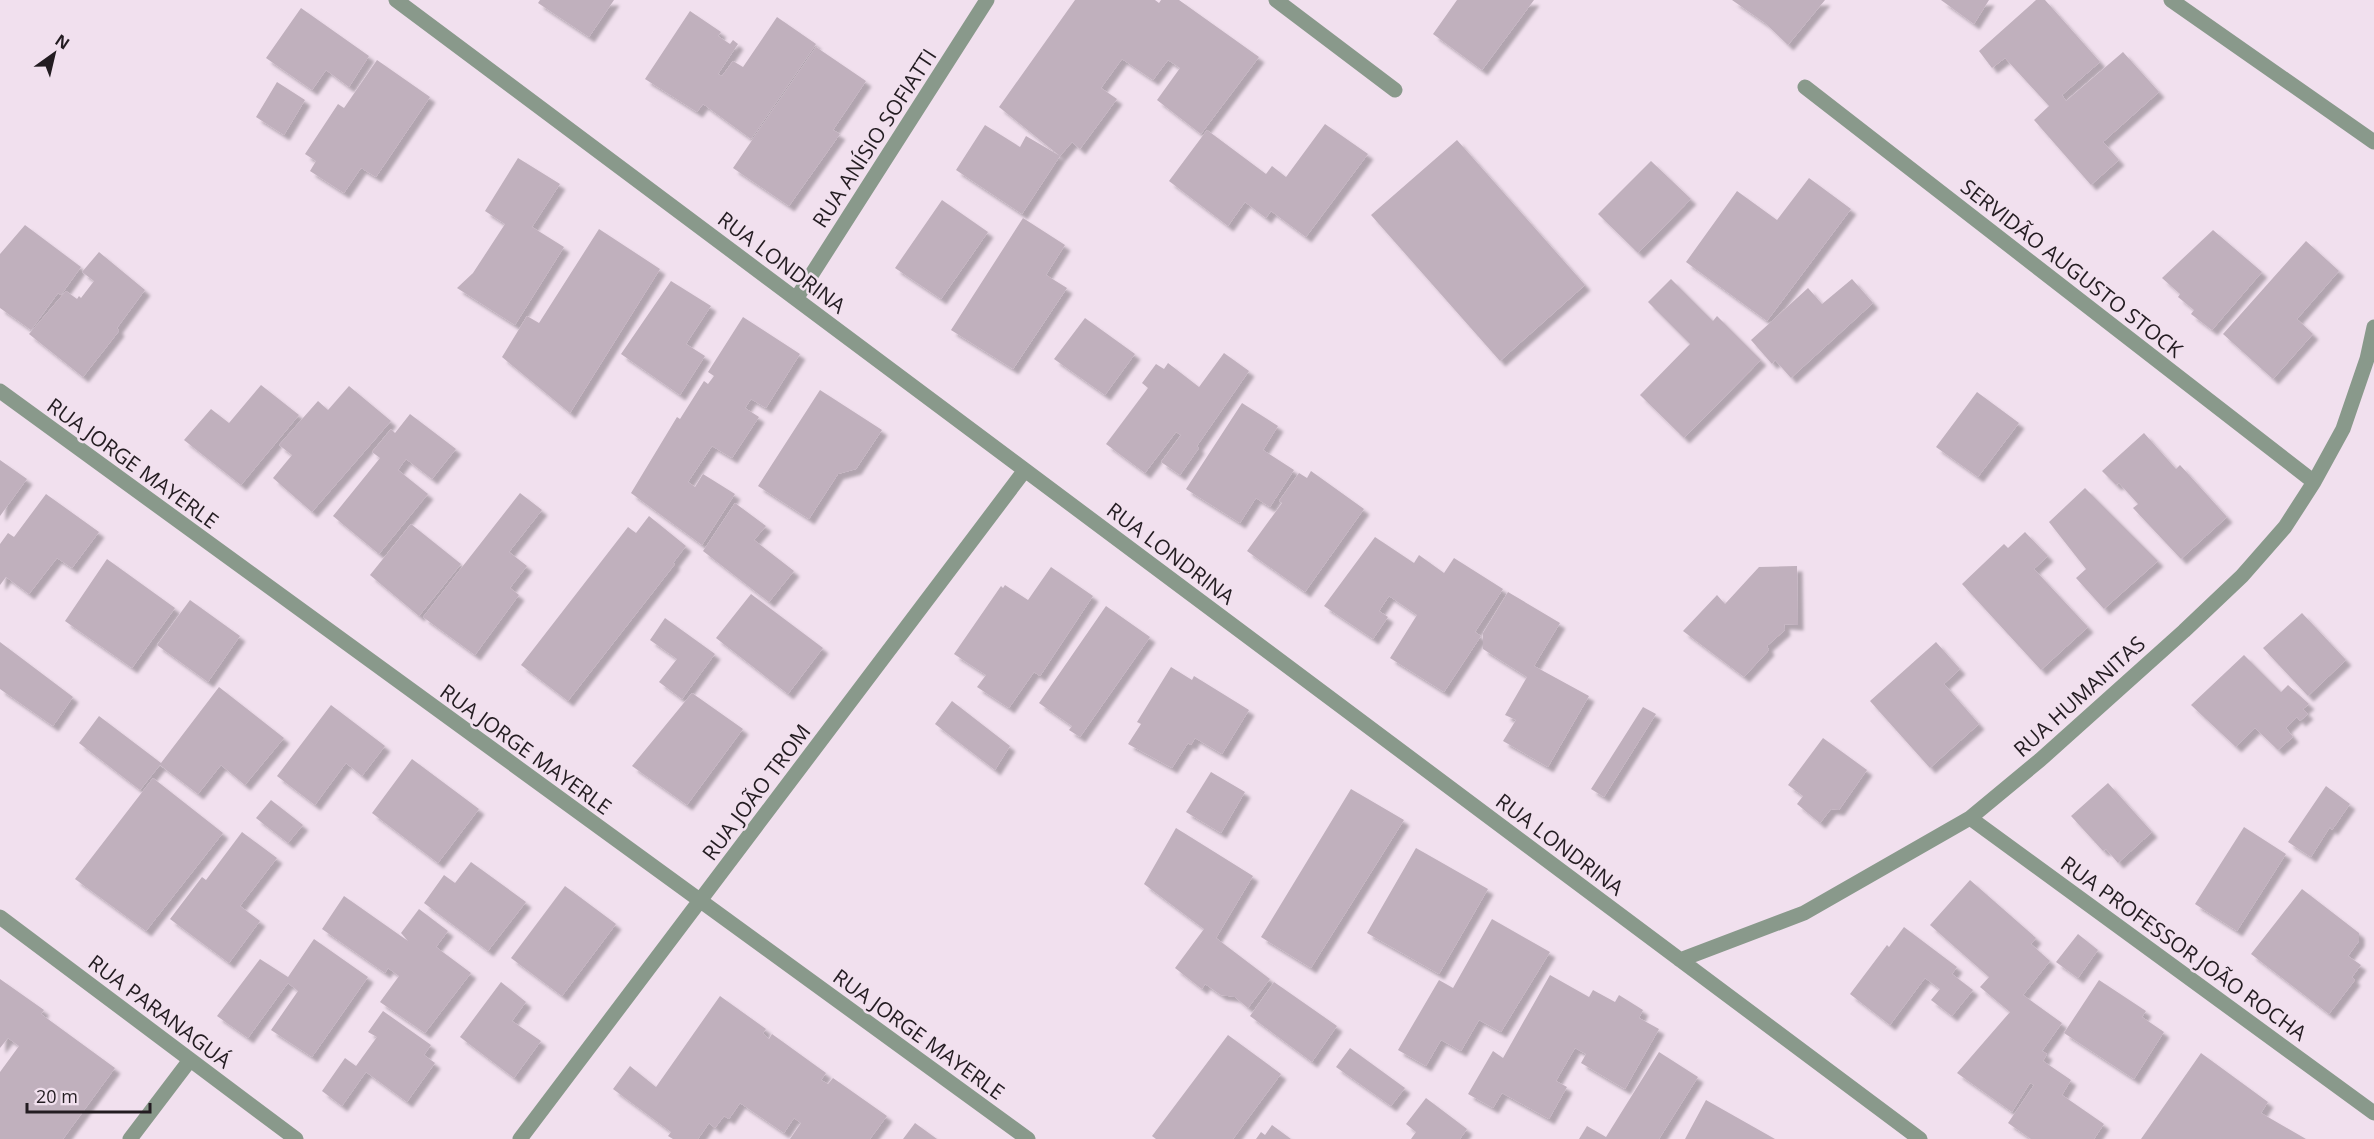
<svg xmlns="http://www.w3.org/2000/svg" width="2374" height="1139" font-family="'Open Sans',sans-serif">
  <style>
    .building { fill: #c0b0bd; filter: url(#shadow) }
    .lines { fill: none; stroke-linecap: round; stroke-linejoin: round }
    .minor { stroke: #89998b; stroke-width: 15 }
    .labels { text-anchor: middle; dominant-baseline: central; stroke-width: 5; stroke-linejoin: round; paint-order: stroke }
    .street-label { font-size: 21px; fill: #231c21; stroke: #f1e0ee }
  </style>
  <defs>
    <filter id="shadow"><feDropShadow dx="5.5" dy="5.5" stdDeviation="1.5" flood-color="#0004"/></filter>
  </defs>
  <rect width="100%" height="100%" fill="#f1e0ee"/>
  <path class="building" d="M540,0H614L589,37L538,3Z
    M1075,0H1155L1159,3L1161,0H1179L1259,57L1201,134L1157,100L1180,68L1168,60L1153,80L1122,59L1101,88L1117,99L1080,149L1072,142L1060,156L999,107Z
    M1457,0H1534L1482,70L1433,34Z
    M1732,0H1825L1788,45L1765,23Z
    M1941,0H1989L1974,24Z
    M2036,0H2045L2100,62L2062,95L2066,101L2123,52L2159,92L2103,142L2119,160L2091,185L2034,120L2049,106L2005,58L1992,68L1979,51Z
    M301,8L369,56L349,87L326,70L312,90L266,58Z
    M690,11L721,32L718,36L730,44L733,40L738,44L718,74L722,76L733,61L743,67L777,17L816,44L751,139L703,104L697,112L645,79Z
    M816,47L866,81L833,130L840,134L789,206L733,168Z
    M377,60L430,97L376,177L361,168L344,193L310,171L316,161L305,154L338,104L344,108Z
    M277,82L305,100L284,135L256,117Z
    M1325,124L1368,154L1306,237L1271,211L1266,218L1245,202L1228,226L1169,181L1207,130L1266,174L1272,166L1286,177Z
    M985,125L1020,147L1026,136L1060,156L1022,214L956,170Z
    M1457,140L1585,285L1500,361L1371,215Z
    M518,158L560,184L532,227L564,247L515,325L457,288L473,273L505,224L485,211Z
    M1651,161L1691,199L1638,253L1598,214Z
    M1809,178L1851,209L1767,321L1686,262L1737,191L1777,220Z
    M942,200L988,232L941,299L895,268Z
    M1023,218L1065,245L1046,275L1067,288L1013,369L951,330Z
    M25,225L81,267L61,295L58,293L31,330L0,308V254Z
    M599,229L660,269L570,413L502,357L527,316L539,323Z
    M2213,230L2262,272L2212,330L2191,314L2194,310L2178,297L2180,294L2162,278Z
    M2306,241L2339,271L2297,319L2313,334L2273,379L2223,334Z
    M99,252L145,290L117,328L119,331L83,377L29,334L66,291L77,299L79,296L81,298L94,281L82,272Z
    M1671,279L1713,321L1717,316L1761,360L1684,438L1640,395L1690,344L1648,302Z
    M1852,279L1873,303L1791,378L1775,360L1772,364L1751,340L1808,288L1822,304Z
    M671,281L711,306L686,344L705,356L680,395L621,354Z
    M743,317L800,354L766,408L751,399L745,408L759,417L732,458L712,446L688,482L695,487L703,474L735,494L702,545L631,493L677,417L680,419L704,381L708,384L714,376L708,372Z
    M1085,318L1135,354L1105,395L1054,359Z
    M1224,353L1249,371L1197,446L1199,448L1180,475L1161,462L1181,435L1176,432L1145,473L1106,444L1148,388L1142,383L1156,364L1164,369L1168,363L1199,387Z
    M261,385L299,415L241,485L184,440L211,409L229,423Z
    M349,386L391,421L312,512L273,478L292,455L279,445L318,401L328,410Z
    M820,390L882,430L856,469L838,474L809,519L758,486Z
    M1977,392L2019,423L1978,477L1936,447Z
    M1242,403L1278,426L1263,450L1294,470L1270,507L1256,498L1240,523L1186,489Z
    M410,414L456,449L432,479L406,459L398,470L428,494L379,554L333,516L380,458L372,452L391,429L395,433Z
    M2144,433L2176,469L2180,465L2227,517L2181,559L2133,508L2138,504L2119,483L2116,485L2102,471Z
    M0,460L27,479L0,516Z
    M1311,471L1364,509L1305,592L1247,551L1282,503L1279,501L1299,473L1307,478Z
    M2085,488L2158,561L2104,609L2076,578L2086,569L2049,522Z
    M520,493L542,510L509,552L527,566L510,588L519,595L475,655L423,617Z
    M46,494L99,532L72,568L57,558L29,594L6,577L0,585V544L8,533L14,537Z
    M735,503L766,526L754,540L794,571L769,602L703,551Z
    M649,516L686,546L673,563L675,564L568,701L521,665L628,527L636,533Z
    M411,524L461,564L419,616L370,575Z
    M2025,532L2048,556L2034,569L2088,627L2041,670L1962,584L2004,544L2008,548Z
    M1375,537L1414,563L1419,555L1444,573L1454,558L1503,589L1475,632L1481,636L1444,692L1390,658L1417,615L1389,596L1379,611L1388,617L1373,639L1324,606Z
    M107,559L175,608L132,668L65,621Z
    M1797,566L1798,625L1784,624L1785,630L1767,646L1769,650L1744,677L1683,631L1717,595L1725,604L1759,567Z
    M1051,567L1093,596L1040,676L1034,672L1009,708L977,687L986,675L954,654L1001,586L1003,588L1005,585L1028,600Z
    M1508,592L1560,623L1534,666L1589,696L1548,767L1503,741L1516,720L1505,715L1527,677L1483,649V633Z
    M751,594L823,648L788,694L716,638Z
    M190,600L240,636L208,682L157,645Z
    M1106,606L1150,637L1080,737L1069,730L1072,726L1039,703Z
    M2302,613L2346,660L2308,696L2263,648Z
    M665,618L715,654L682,699L659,682L677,659L650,640Z
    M0,642L73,697L53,726L0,689Z
    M1936,642L1960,669L1944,684L1979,724L1930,768L1870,701Z
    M2244,655L2281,692L2288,685L2309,704L2303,709L2308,714L2300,721L2297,717L2286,728L2293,737L2278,750L2255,728L2236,747L2191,705Z
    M1171,667L1192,680L1194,676L1249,710L1222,754L1195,738L1191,745L1188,743L1172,768L1128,744L1141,724L1137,722Z
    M219,687L284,738L245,785L221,765L198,794L160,765L140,790L79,743L99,716L161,763Z
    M692,693L743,729L687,805L632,766Z
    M952,701L1010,746L995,770L935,724Z
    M331,705L385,746L362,776L346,763L315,805L277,776Z
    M1643,707L1656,714L1604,797L1591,789Z
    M1823,738L1867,770L1839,810L1831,809L1820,823L1797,804L1803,796L1788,785Z
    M412,759L479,809L438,863L372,813Z
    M1211,772L1245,792L1221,833L1186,812Z
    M153,778L223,833L146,931L75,879Z
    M2108,783L2152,832L2118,863L2106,849L2103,851L2071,816Z
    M2326,786L2350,804L2332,830L2330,827L2311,857L2288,842Z
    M1351,789L1404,820L1311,968L1261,937Z
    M271,800L303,825L288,843L256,818Z
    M2244,827L2286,854L2237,931L2195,904Z
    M1176,828L1253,876L1216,938L1270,979L1248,1008L1235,997L1221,995L1205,984L1202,989L1175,968L1204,929L1144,884Z
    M242,832L277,858L240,906L260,921L229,963L170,919L202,877L206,880Z
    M1416,848L1488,889L1439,974L1367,933Z
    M471,862L526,902L488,951L424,903L444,875L455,883Z
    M1970,880L2036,938L2031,944L2050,961L2023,995L2062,1023L2042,1051L2047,1054L2043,1061L2071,1080L2062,1095L2104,1124L2094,1139H2031L2008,1123L2034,1085L2030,1083L2012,1112L1957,1073L2010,1012L1980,987L1989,977L1930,925Z
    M565,886L616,924L562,996L511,958Z
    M2302,889L2359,933V941L2348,956L2361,965L2352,977L2355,980L2329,1014L2251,954Z
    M344,896L408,941L401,933L419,909L448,931L436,947L471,973L425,1033L380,1002L399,976L388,968L385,973L322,929Z
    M1492,919L1550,952L1501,1032L1479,1020L1461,1051L1441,1040L1426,1066L1398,1050L1439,980L1453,988Z
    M1904,927L1957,967L1952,974L1973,990L1952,1016L1931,1000L1940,989L1925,978L1890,1025L1850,994L1887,945L1889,947Z
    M2078,934L2098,950L2078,978L2056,962Z
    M314,939L368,977L312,1057L271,1030L298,991L288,983L248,1038L217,1016L260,959L288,977Z
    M1550,975L1589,997L1593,990L1615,1002L1619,995L1643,1010L1639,1018L1659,1029L1625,1089L1581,1063L1586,1054L1575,1048L1556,1081L1567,1087L1549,1119L1502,1093L1493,1108L1468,1094L1493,1051L1503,1058Z
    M0,979L44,1010L41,1014L115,1068L63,1139H0V1072L19,1046L8,1038L0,1048Z
    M2099,980L2146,1011L2142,1017L2164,1032L2134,1079L2064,1033Z
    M501,982L526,1002L512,1021L541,1041L514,1078L460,1037Z
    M1274,982L1337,1026L1312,1062L1250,1016Z
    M720,996L766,1029L763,1033L769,1039L772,1034L826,1073L821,1080L828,1084L833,1078L887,1116L870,1139H790L801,1123L794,1118L784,1133L740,1103L729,1119L724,1116L715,1128L709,1123L698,1139H673L668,1136L671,1132L613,1089L630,1066L656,1087Z
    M383,1011L431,1045L424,1055L435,1063L407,1102L366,1072L342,1106L322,1091L345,1058L356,1066L377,1037L368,1032Z
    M1228,1035L1281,1074L1233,1139H1156L1152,1136Z
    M1350,1048L1405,1088L1391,1106L1336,1067Z
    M1659,1052L1698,1077L1659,1139H1579L1587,1126L1606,1137Z
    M2201,1053L2268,1102L2261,1113L2306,1139H2141Z
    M1426,1098L1467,1129L1460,1139H1411L1416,1132L1406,1124Z
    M1706,1100L1775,1139H1685Z
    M915,1123L937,1139H903Z
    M1272,1125L1291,1139H1256L1261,1132L1265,1135Z"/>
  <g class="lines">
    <path class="minor" d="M396,0L1920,1139
      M1276,0L1395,90
      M2171,0L2374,142
      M1805,87L2314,482
      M796,299L987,0
      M0,391L1028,1139
      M1970,818L2374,1113
      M0,917L296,1139
      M1680,960L1804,913L1970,818L2040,760L2184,631L2242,576L2285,527L2314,482L2343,429L2367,359L2374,327
      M130,1139L190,1060
      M520,1139L1025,470"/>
  </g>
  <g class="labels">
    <g class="street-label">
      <text transform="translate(874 138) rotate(-57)">RUA ANÍSIO SOFIATTI</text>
      <text transform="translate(782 262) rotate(37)">RUA LONDRINA</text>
      <text transform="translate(2072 268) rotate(38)">SERVIDÃO AUGUSTO STOCK</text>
      <text transform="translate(133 463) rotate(36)">RUA JORGE MAYERLE</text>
      <text transform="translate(1171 553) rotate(37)">RUA LONDRINA</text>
      <text transform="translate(2079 696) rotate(-42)">RUA HUMANITAS</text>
      <text transform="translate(526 749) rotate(36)">RUA JORGE MAYERLE</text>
      <text transform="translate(756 792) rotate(-53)">RUA JOÃO TROM</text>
      <text transform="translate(1560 844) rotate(37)">RUA LONDRINA</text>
      <text transform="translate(2184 948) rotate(36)">RUA PROFESSOR JOÃO ROCHA</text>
      <text transform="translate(160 1011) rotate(37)">RUA PARANAGUÁ</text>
      <text transform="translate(919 1034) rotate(36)">RUA JORGE MAYERLE</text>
    </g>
  </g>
  <g transform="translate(54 54) rotate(34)" stroke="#f1e0ee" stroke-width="4.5" paint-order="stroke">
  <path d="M0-4.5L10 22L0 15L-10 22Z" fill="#231c21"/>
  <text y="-9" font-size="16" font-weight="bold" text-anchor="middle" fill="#231c21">N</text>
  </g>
  <path d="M27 1103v9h123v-9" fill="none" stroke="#231c21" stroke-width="3"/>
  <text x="36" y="1103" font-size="18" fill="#231c21" stroke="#f1e0ee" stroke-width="4.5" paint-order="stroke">20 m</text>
</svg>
